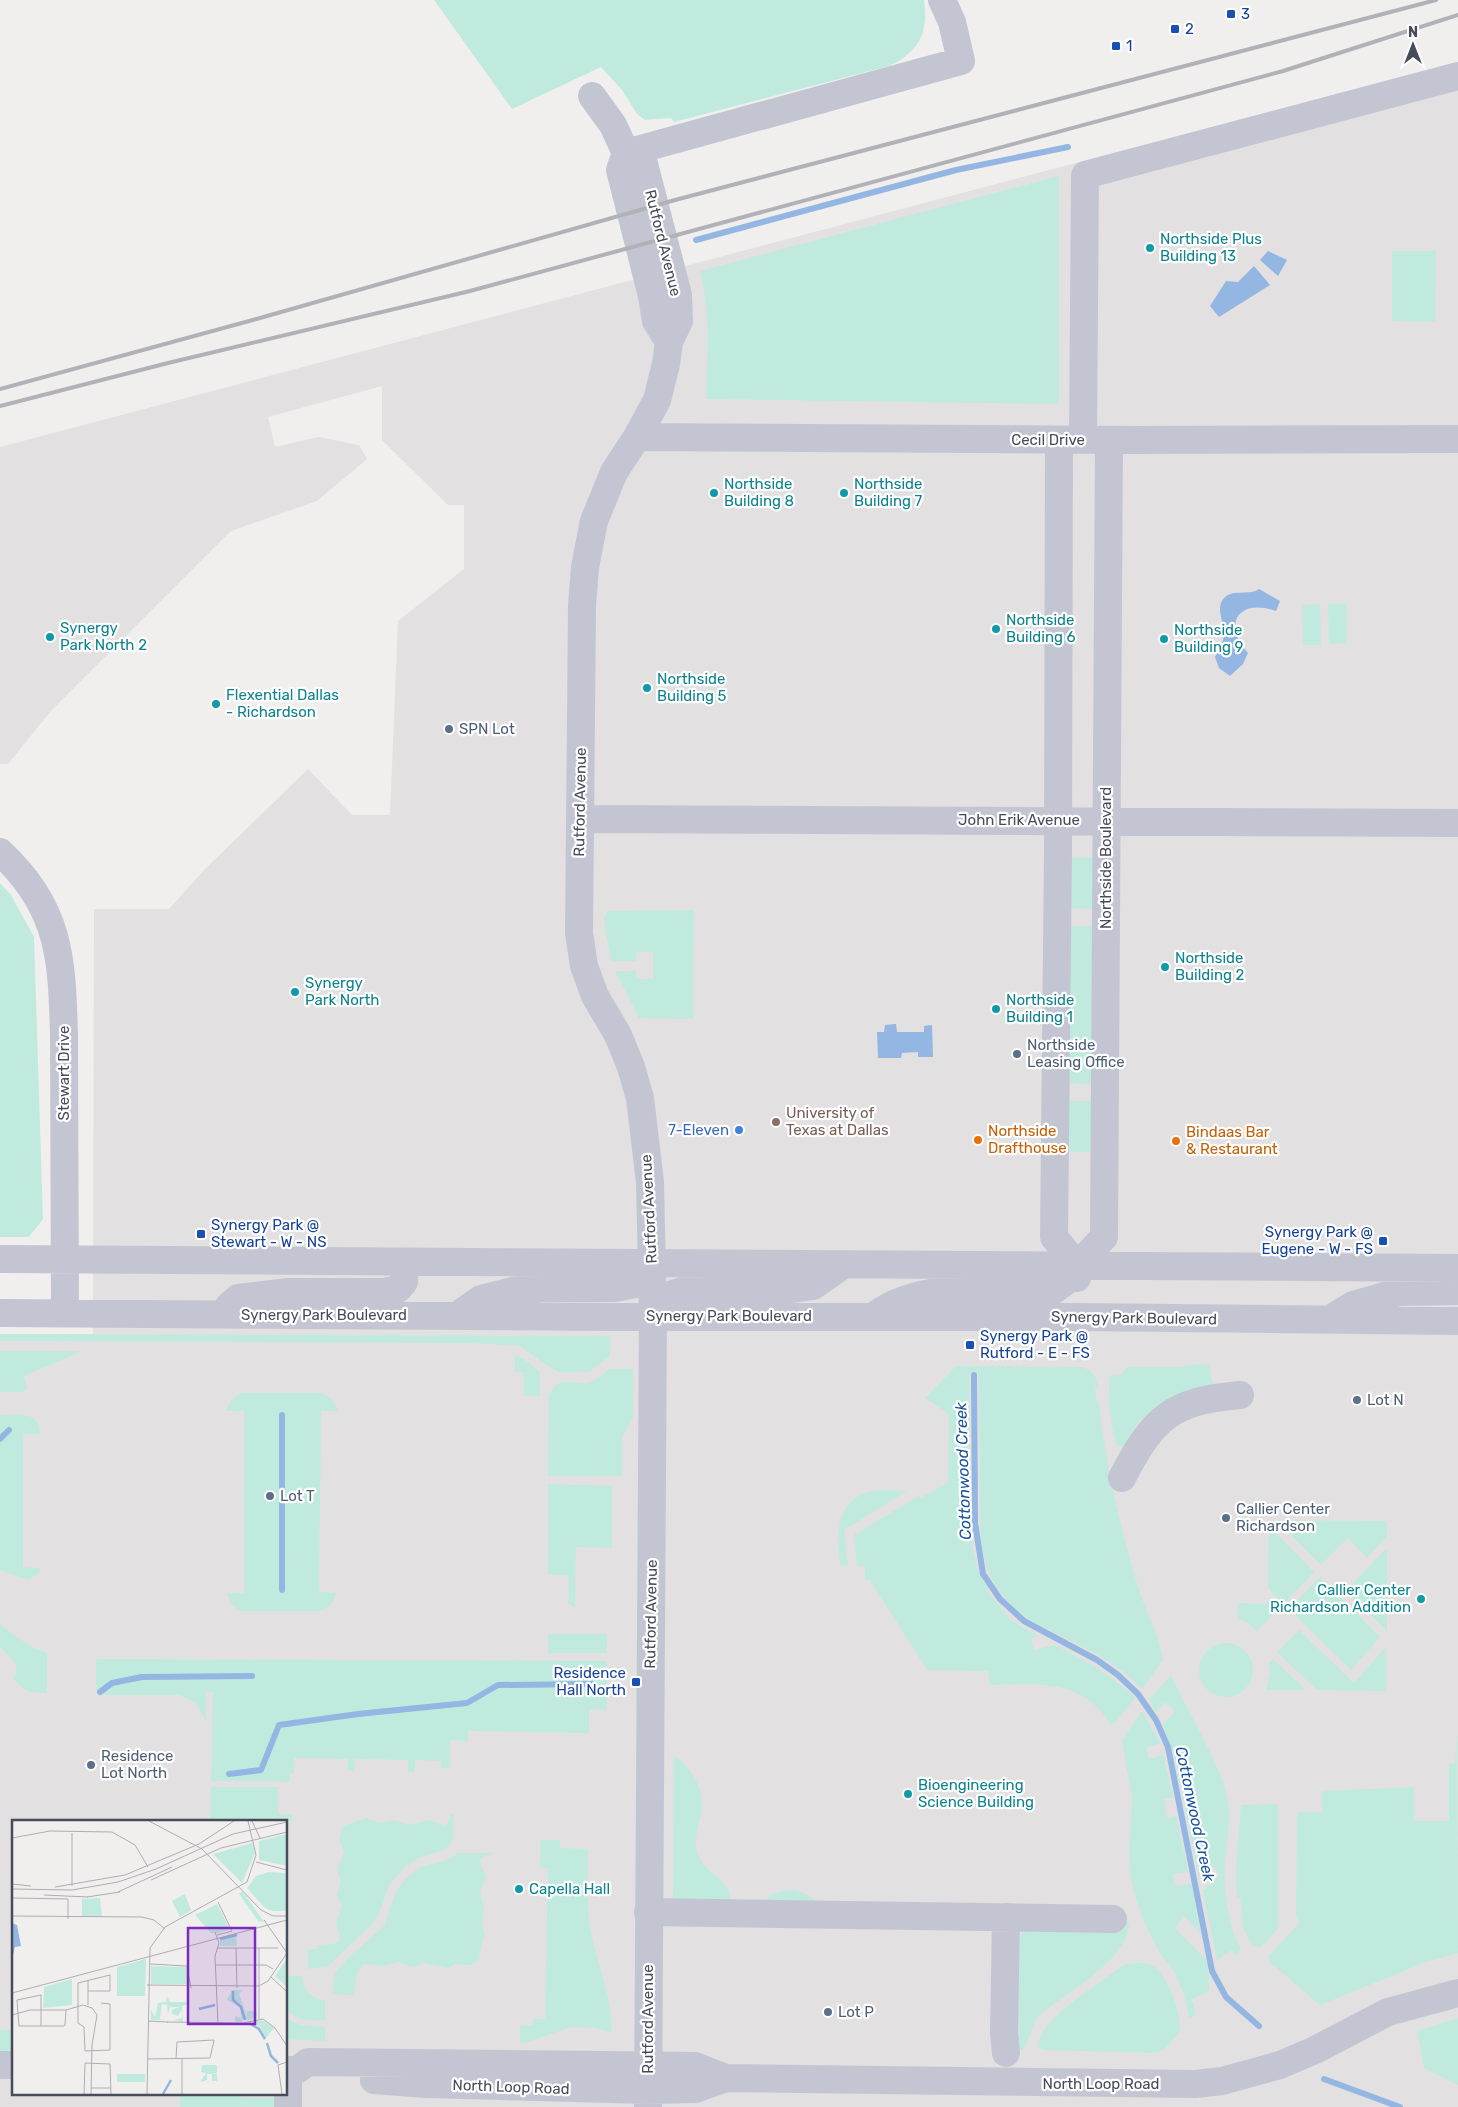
<svg xmlns="http://www.w3.org/2000/svg" width="1458" height="2107" font-family="Rubik,sans-serif">
  <style>
    .education { fill: #e2e0e0; fill-rule: evenodd }
    .green { fill: #c1eadf }
    .water { fill: #93b6e2 }
    .lines { fill: none; stroke-linecap: round; stroke-linejoin: round }
    .stream { stroke: #93b6e2; stroke-width: 6 }
    .minor { stroke: #c3c6d2; stroke-width: 28 }
    .rail { stroke: #b1b1b8; stroke-width: 4 }
    .transit-dot { fill: #1a4fb4; stroke: #fff; stroke-width: 2 }
    .culture-dot { fill: #0f9aa8; stroke: #fff; stroke-width: 2 }
    .service-dot { fill: #5c6f8a; stroke: #fff; stroke-width: 2 }
    .education-dot { fill: #8d6e63; stroke: #fff; stroke-width: 2 }
    .shop-dot { fill: #3f7fe0; stroke: #fff; stroke-width: 2 }
    .food-dot { fill: #e8710a; stroke: #fff; stroke-width: 2 }
    .labels { text-anchor: middle; dominant-baseline: central; stroke-width: 4.5; stroke-linejoin: round; paint-order: stroke }
    .transit-label { font-size: 15px; fill: #164399; stroke: #fff; text-anchor: start }
    .culture-label { font-size: 15px; fill: #0d838f; stroke: #fff; text-anchor: start }
    .street-label { font-size: 15px; fill: #484b5a; stroke: #fff }
    .service-label { font-size: 15px; fill: #4e5e75; stroke: #fff; text-anchor: start }
    .education-label { font-size: 15px; fill: #785e54; stroke: #fff; text-anchor: start }
    .shop-label { font-size: 15px; fill: #366cbe; stroke: #fff; text-anchor: end }
    .food-label { font-size: 15px; fill: #c56008; stroke: #fff; text-anchor: start }
    .water-label { font-size: 16px; font-style: italic; fill: #1b539a; stroke: #fff }
    .inset-river { fill: none; stroke: #93b6e2; stroke-width: 2.5 }
    .inset-road { fill: none; stroke: #adadb3; stroke-width: 1 }
    .view { fill: #7b2cbf; fill-opacity: 0.15; stroke: #7b2cbf; stroke-width: 2.5 }
    .inset-edge { fill: none; stroke: #484b5a; stroke-width: 2.5 }
  </style>
  <rect width="100%" height="100%" fill="#f1efee"/>
  <path class="education" d="M1458,62V2107H0V1334H93L94,909H169L205,869L308,769L352,815H390L398,621L464,569V505H448L382,440V386L268,417L275,447L318,437L359,445L367,459L317,501L231,531L51,711L8,764H0V447ZM14,1821H286V2093H14Z"/>
  <path class="green" d="M434,0H924C929,32 919,52 889,66L674,122L671,118L645,120L637,114L622,90L601,67L512,109Z
    M1059,176V404L706,399C707,355 711,314 700,271Z
    M1392,251H1436L1435,322L1392,321Z
    M1346,603L1347,643L1329,644L1328,604Z
    M1320,604L1321,645H1303L1302,605Z
    M1065,857L1094,858V909L1064,908Z
    M0,883L11,895L34,937L43,1219L29,1237H0Z
    M694,910L693,1019L639,1018L615,971H636L637,979H653V952H637L636,961H611L604,920L607,911Z
    M1065,926H1094V1084L1064,1083Z
    M1064,1101H1093V1152H1064Z
    M0,1334L610,1336V1356L589,1372H559L545,1364L520,1346L472,1343L0,1341Z
    M0,1351H78V1353L24,1376L27,1388L23,1392H0Z
    M515,1355L524,1359L540,1372V1396H524L523,1372H515Z
    M1198,1364L1210,1365V1374L1215,1387L1144,1420L1141,1419L1132,1431L1134,1433L1125,1447L1118,1446C1111,1435 1107,1388 1110,1375C1118,1377 1123,1375 1126,1367H1180Z
    M956,1366L1083,1367C1094,1372 1096,1376 1098,1387H1095L1097,1403H1099C1106,1466 1120,1527 1138,1587C1146,1612 1159,1635 1163,1660L1142,1689C1111,1655 1068,1642 1029,1619C1016,1611 1000,1594 993,1581C976,1551 981,1511 980,1479C980,1444 979,1408 978,1372L969,1373V1531L977,1568L990,1595L1011,1620L1038,1636L1031,1638L1034,1650L1055,1645C1085,1660 1111,1675 1135,1698L1115,1723L1111,1725C1083,1678 1037,1684 990,1685L988,1671L927,1670L870,1580H865V1566H857L854,1535L919,1496L921,1498L948,1482L949,1414L925,1398Z
    M610,1369H633V1417L622,1438V1476H548L549,1397C559,1370 576,1389 593,1381C599,1378 604,1373 610,1369Z
    M241,1393H322C331,1397 335,1402 338,1411H321L319,1592L336,1593C334,1602 329,1607 321,1611H242C233,1607 230,1603 227,1593H244V1411H226C229,1402 233,1398 241,1393Z
    M0,1415C17,1415 40,1410 40,1434H23V1567L40,1568L39,1573L28,1580L0,1570Z
    M548,1484L612,1486V1548L576,1547L575,1607H572L568,1602L569,1575H548Z
    M880,1490L907,1491L844,1530L848,1566L840,1565C836,1531 836,1494 880,1490Z
    M1276,1520L1387,1521V1536L1367,1558L1348,1538L1321,1565Z
    M1269,1526L1314,1572L1283,1604L1268,1588Z
    M1387,1548V1631L1346,1590Z
    M1320,1577L1380,1637L1351,1670L1289,1609Z
    M1268,1599L1278,1609L1257,1631L1245,1621L1238,1619V1603L1268,1604Z
    M0,1624C15,1636 29,1647 47,1653V1693C29,1693 26,1692 13,1679C23,1666 9,1656 0,1647Z
    M1299,1630L1354,1683L1386,1647V1691L1317,1690L1277,1652Z
    M548,1634H607V1653H548Z
    M1199 1670a27 27 0 1 1 54 0a27 27 0 1 1-54 0Z
    M96,1659L607,1661V1710L589,1709V1733L468,1731V1741L450,1740V1768H441V1761L415,1760V1772H408V1760L355,1759L354,1771H348V1759L294,1758V1773H290V1782L211,1781L213,1692H206V1722L196,1703L179,1695H106L96,1688Z
    M1273,1659L1306,1690H1266L1270,1673L1268,1664Z
    M1171,1675C1182,1697 1193,1719 1204,1740C1213,1759 1223,1777 1227,1797C1232,1817 1227,1838 1225,1858C1223,1888 1227,1921 1240,1948L1237,1957L1232,1950L1217,1960L1203,1891L1220,1874L1210,1864L1199,1876L1175,1758L1163,1725L1175,1711L1165,1702L1156,1712L1149,1700Z
    M1142,1711L1160,1743L1146,1748L1149,1759L1163,1755L1173,1797L1164,1799L1167,1818L1176,1816L1188,1872L1173,1874L1176,1886L1191,1884L1201,1934L1184,1916L1175,1928L1208,1962L1209,1991L1191,2000L1194,2003V2010L1196,2014L1192,2018L1189,2017L1184,1994L1174,1971L1160,1953L1144,1922L1134,1893L1130,1874L1129,1847L1132,1799L1122,1740Z
    M1457,1731L1458,1953L1426,1962L1320,2005L1271,1963L1268,1957L1300,1922L1296,1916L1297,1812H1322V1791L1414,1787V1821H1449V1764L1455,1763Z
    M674,1755C694,1770 707,1793 700,1818C697,1832 693,1843 699,1856C707,1877 727,1873 731,1901L673,1899Z
    M211,1787H278V1814L292,1815V1821H210Z
    M1278,1804V1929L1261,1947L1253,1946L1243,1928L1240,1897H1237L1236,1871L1241,1805Z
    M452,1814H454L453,1838L447,1849L419,1858L406,1866L389,1885L379,1914L372,1924L327,1967L308,1969V1949H317L318,1945L333,1944L339,1941L340,1936L336,1923L342,1906L337,1895L341,1882L337,1869L344,1852L339,1838L343,1826L366,1818L380,1823L395,1820L409,1825L429,1820L446,1826Z
    M541,1840H560V1848L588,1849C588,1874 586,1901 590,1927C596,1963 613,1996 611,2033L595,2028L571,2027L531,2041L520,2043V2025L532,2026L533,2019H545L548,1868L540,1867Z
    M459,1853H491V1855L484,1856L480,1861L486,1878L480,1892L484,1908L482,1925L485,1935L481,1947L479,1960L470,1965L455,1964L448,1968L424,1963L413,1967L399,1962L383,1966L367,1964L362,1965L357,1973L354,1995L333,1994L335,1973L349,1957L384,1926L395,1894L405,1879L420,1867L444,1861Z
    M786,1890C800,1890 807,1893 817,1902H763L772,1894Z
    M1113,1922H1127L1129,1925C1127,1961 1063,1994 1038,2017C1031,2027 1029,2044 1022,2050H1015L1017,1941L1023,1932L1027,1930Z
    M1134,1963C1139,1963 1145,1962 1149,1964C1167,1970 1182,2015 1180,2032L1163,2050L1157,2053L1042,2050L1038,2046C1036,2023 1099,1983 1118,1969L1126,1964Z
    M286,1976H302C303,1989 310,1999 325,2000V2020C311,2021 295,2021 286,2008Z
    M286,2017C297,2027 310,2026 325,2027V2041L286,2039Z
    M1458,2018V2085L1424,2068L1417,2031Z
    M0,2030H14V2052H0Z
    M180,2093L229,2094L247,2098H278V2107H180Z"/>
  <path class="water" d="M1268,251L1287,260L1278,276L1260,260Z
    M1254,266L1270,285L1219,317L1210,306L1226,281L1238,282Z
    M1259,589L1280,601L1276,611C1238,598 1222,624 1248,653L1243,664L1230,676L1219,668L1215,657C1219,650 1223,643 1224,635C1225,623 1214,607 1225,597C1234,589 1249,596 1259,589Z
    M896,1024L897,1032H924V1026L932,1025L933,1057H918V1052L902,1053L901,1058H878L877,1032H884L885,1025Z"/>
  <g class="lines">
    <path class="stream" d="M696,240L956,170L1068,147
      M974,1375L975,1523L983,1574L1000,1599L1024,1621L1097,1660L1118,1675L1138,1694L1156,1720L1168,1747L1212,1971L1226,1997L1259,2026
      M282,1415V1590
      M0,1439L9,1430
      M100,1692L112,1683L142,1677L252,1676
      M229,1774L261,1770L279,1725L358,1714L467,1703L498,1685L592,1684
      M1324,2079L1400,2107"/>
    <path class="minor" d="M592,96L613,125L626,153L644,164L678,295L679,321L669,342L666,364L657,400L637,437L614,472L594,521L585,567L582,606L579,933L584,966L595,996L618,1035L631,1067L640,1098L650,1182L653,1316L648,2107
      M626,153L961,61L952,22L942,0
      M626,153L620,170L652,296L656,321L669,342
      M637,437L1138,440L1458,439
      M1059,440L1058,851L1054,1237L1077,1266V1278
      M1083,440L1085,175L1458,76
      M580,819L1458,823
      M0,852C61,908 62,960 64,1037L65,1313
      M0,1259L1458,1268
      M229,1306L238,1298L288,1292H384L398,1289L404,1282L405,1262
      M0,1313L615,1317H1077L1458,1321
      M459,1314L481,1299L512,1291L541,1288H615L636,1284L646,1274L652,1263
      M877,1314C921,1281 1000,1290 1054,1290L1066,1281L1077,1266L1104,1237L1109,440
      M653,1316C661,1300 665,1295 683,1291L785,1290L813,1286L843,1265
      M1332,1318L1353,1305L1399,1292L1458,1291
      M1122,1478C1153,1418 1171,1401 1240,1395
      M648,1912L1113,1919
      M1006,2053L1004,2033L1006,1917
      M0,2065H14
      M286,2070H297L308,2062L695,2066L726,2078L1195,2084L1222,2081L1280,2065L1315,2050L1388,2012L1458,1993
      M374,2080L426,2084L647,2090L695,2089L726,2078
      M288,2107V2070"/>
    <path class="rail" d="M0,389L260,318L675,200L1436,0
      M0,406L168,363L470,291L1283,71L1458,15"/>
  </g>
  <g class="transit-dot">
    <rect x="1226" y="9" width="10" height="10" rx="2.5"/>
    <rect x="1170" y="24" width="10" height="10" rx="2.5"/>
    <rect x="1111" y="41" width="10" height="10" rx="2.5"/>
    <rect x="196" y="1229" width="10" height="10" rx="2.5"/>
    <rect x="1378" y="1236" width="10" height="10" rx="2.5"/>
    <rect x="965" y="1340" width="10" height="10" rx="2.5"/>
    <rect x="631" y="1677" width="10" height="10" rx="2.5"/>
  </g>
  <g class="culture-dot">
    <circle cx="1150" cy="248" r="5"/>
    <circle cx="714" cy="493" r="5"/>
    <circle cx="844" cy="493" r="5"/>
    <circle cx="996" cy="629" r="5"/>
    <circle cx="50" cy="637" r="5"/>
    <circle cx="1164" cy="639" r="5"/>
    <circle cx="647" cy="688" r="5"/>
    <circle cx="216" cy="704" r="5"/>
    <circle cx="1165" cy="967" r="5"/>
    <circle cx="295" cy="992" r="5"/>
    <circle cx="996" cy="1009" r="5"/>
    <circle cx="1421" cy="1599" r="5"/>
    <circle cx="908" cy="1794" r="5"/>
    <circle cx="519" cy="1889" r="5"/>
  </g>
  <g class="service-dot">
    <circle cx="449" cy="729" r="5"/>
    <circle cx="1017" cy="1054" r="5"/>
    <circle cx="1357" cy="1400" r="5"/>
    <circle cx="270" cy="1496" r="5"/>
    <circle cx="1226" cy="1518" r="5"/>
    <circle cx="91" cy="1765" r="5"/>
    <circle cx="828" cy="2012" r="5"/>
  </g>
  <circle class="education-dot" cx="776" cy="1122" r="5"/>
  <circle class="shop-dot" cx="739" cy="1130" r="5"/>
  <g class="food-dot">
    <circle cx="978" cy="1140" r="5"/>
    <circle cx="1176" cy="1141" r="5"/>
  </g>
  <g class="labels">
    <g class="transit-label">
      <text x="1241" y="14">3</text>
      <text x="1185" y="29">2</text>
      <text x="1126" y="46">1</text>
      <text x="211" y="1225">Synergy Park @<tspan x="211" dy="17">Stewart - W - NS</tspan></text>
      <text x="1373" y="1232" text-anchor="end">Synergy Park @<tspan x="1373" dy="17">Eugene - W - FS</tspan></text>
      <text x="980" y="1336">Synergy Park @<tspan x="980" dy="17">Rutford - E - FS</tspan></text>
      <text x="626" y="1673" text-anchor="end">Residence<tspan x="626" dy="17">Hall North</tspan></text>
    </g>
    <g class="culture-label">
      <text x="1160" y="239">Northside Plus<tspan x="1160" dy="17">Building 13</tspan></text>
      <text x="724" y="484">Northside<tspan x="724" dy="17">Building 8</tspan></text>
      <text x="854" y="484">Northside<tspan x="854" dy="17">Building 7</tspan></text>
      <text x="1006" y="620">Northside<tspan x="1006" dy="17">Building 6</tspan></text>
      <text x="60" y="628">Synergy<tspan x="60" dy="17">Park North 2</tspan></text>
      <text x="1174" y="630">Northside<tspan x="1174" dy="17">Building 9</tspan></text>
      <text x="657" y="679">Northside<tspan x="657" dy="17">Building 5</tspan></text>
      <text x="226" y="695">Flexential Dallas<tspan x="226" dy="17">- Richardson</tspan></text>
      <text x="1175" y="958">Northside<tspan x="1175" dy="17">Building 2</tspan></text>
      <text x="305" y="983">Synergy<tspan x="305" dy="17">Park North</tspan></text>
      <text x="1006" y="1000">Northside<tspan x="1006" dy="17">Building 1</tspan></text>
      <text x="1411" y="1590" text-anchor="end">Callier Center<tspan x="1411" dy="17">Richardson Addition</tspan></text>
      <text x="918" y="1785">Bioengineering<tspan x="918" dy="17">Science Building</tspan></text>
      <text x="529" y="1889">Capella Hall</text>
    </g>
    <g class="street-label">
      <text transform="translate(663 243) rotate(76)">Rutford Avenue</text>
      <text x="1048" y="440">Cecil Drive</text>
      <text transform="translate(580 802) rotate(-89)">Rutford Avenue</text>
      <text x="1019" y="820">John Erik Avenue</text>
      <text transform="translate(1106 858) rotate(-90)">Northside Boulevard</text>
      <text transform="translate(64 1073) rotate(-90)">Stewart Drive</text>
      <text transform="translate(649 1209) rotate(-93)">Rutford Avenue</text>
      <text x="324" y="1315">Synergy Park Boulevard</text>
      <text x="729" y="1316">Synergy Park Boulevard</text>
      <text transform="translate(1134 1318) rotate(1)">Synergy Park Boulevard</text>
      <text transform="translate(651 1614) rotate(-89)">Rutford Avenue</text>
      <text transform="translate(648 2019) rotate(-90)">Rutford Avenue</text>
      <text x="1101" y="2084">North Loop Road</text>
      <text transform="translate(511 2087) rotate(2)">North Loop Road</text>
    </g>
    <g class="service-label">
      <text x="459" y="729">SPN Lot</text>
      <text x="1027" y="1045">Northside<tspan x="1027" dy="17">Leasing Office</tspan></text>
      <text x="1367" y="1400">Lot N</text>
      <text x="280" y="1496">Lot T</text>
      <text x="1236" y="1509">Callier Center<tspan x="1236" dy="17">Richardson</tspan></text>
      <text x="101" y="1756">Residence<tspan x="101" dy="17">Lot North</tspan></text>
      <text x="838" y="2012">Lot P</text>
    </g>
    <g class="education-label">
      <text x="786" y="1113">University of<tspan x="786" dy="17">Texas at Dallas</tspan></text>
    </g>
    <g class="shop-label">
      <text x="729" y="1130">7-Eleven</text>
    </g>
    <g class="food-label">
      <text x="988" y="1131">Northside<tspan x="988" dy="17">Drafthouse</tspan></text>
      <text x="1186" y="1132">Bindaas Bar<tspan x="1186" dy="17">&amp; Restaurant</tspan></text>
    </g>
    <g class="water-label">
      <text transform="translate(963 1471) rotate(-92)">Cottonwood Creek</text>
      <text transform="translate(1195 1814) rotate(78)">Cottonwood Creek</text>
    </g>
  </g>
  <g transform="translate(12 1820)">
    <rect width="275" height="275" fill="#f1efee"/>
    <path d="M275,14V46L247,40V21ZM240,23L243,33L230,63L201,34ZM257,52L275,53V91H260L252,87L235,68L244,56ZM230,71L241,86L252,102L246,101L227,74ZM173,74L179,90L168,97L160,81ZM88,78L90,97H70V79ZM205,84L218,109L206,113H199L183,95ZM224,116L225,126H208V120ZM134,139L133,176H105V147ZM274,140L275,141V167L263,156ZM139,146L175,147L178,164H139ZM60,159V185L31,188L32,167ZM220,170H231L227,174L235,196V191H242L244,187L245,197L236,200L233,197L229,202H223V196L229,198L228,187L215,180ZM155,176L158,182H175L178,184L170,186L171,202L162,200L170,198V190L166,196L160,194V190L167,187H158L156,194L155,185L150,184L148,199L153,200H139V190L143,197L146,183L154,182ZM243,200L252,201L262,208L254,218L248,207L241,202ZM190,245H205V253H200L205,254V261H200V254H195V260L188,262L194,253L189,252ZM105,254H133V262H105Z" fill="#c1eadf"/>
    <path d="M0,103L5,105L9,126L3,127L0,139Z" fill="#93b6e2"/>
    <path class="inset-river" d="M208,119L225,115M221,171V180L229,187L233,200M187,189L203,185M237,203L247,209L253,219M255,223L259,236L266,243M151,274L159,260"/>
    <path class="inset-road" d="M137,1L190,29L249,90L261,96H274M240,1L248,18M0,18L38,11L100,12L123,25L136,47M244,42L275,50M139,60L209,28L275,12M0,64L19,66M60,66V13M43,67L113,55L187,24L222,1M0,69L60,70L106,62L144,49L221,14L275,2M106,72L160,47M32,75L76,77M75,77L108,72M0,78L56,79M0,96L130,97L142,100L153,109M56,99V79M252,100L275,133M203,112L207,123L203,136L206,204M205,115L220,111L206,82M205,128H266M224,128L225,168M138,144L175,146L179,168M203,145H254L261,149M259,157L275,172M135,165L247,166L256,161L275,133M76,171H98V155L66,163V203L72,207L73,231L98,230V184L89,183M0,173L275,100M76,185V160M0,195L18,190H54L71,185L80,188L85,195M247,199V128M136,201L156,202M155,202L231,203L251,199L263,208L275,226M29,206V175L5,180L7,206H52L53,205L54,190M135,239L198,238L202,220L165,222L164,238M79,268H99M72,274L73,243L98,244L99,274M79,274L80,225L85,195M135,274L138,128L153,107L235,62L244,35L236,1M170,274V238M270,274L266,245L275,242"/>
    <path class="view" d="M176,108H243V204H176Z"/>
    <rect width="275" height="275" class="inset-edge"/>
  </g>
  <g transform="translate(1413 45)" stroke="#ffffff" stroke-width="4" paint-order="stroke">
  <path d="M0-4L9 19L0 12L-9 19Z" fill="#484b5a"/>
  <text y="-8" font-size="14" font-weight="bold" text-anchor="middle" fill="#484b5a">N</text>
  </g>
</svg>
